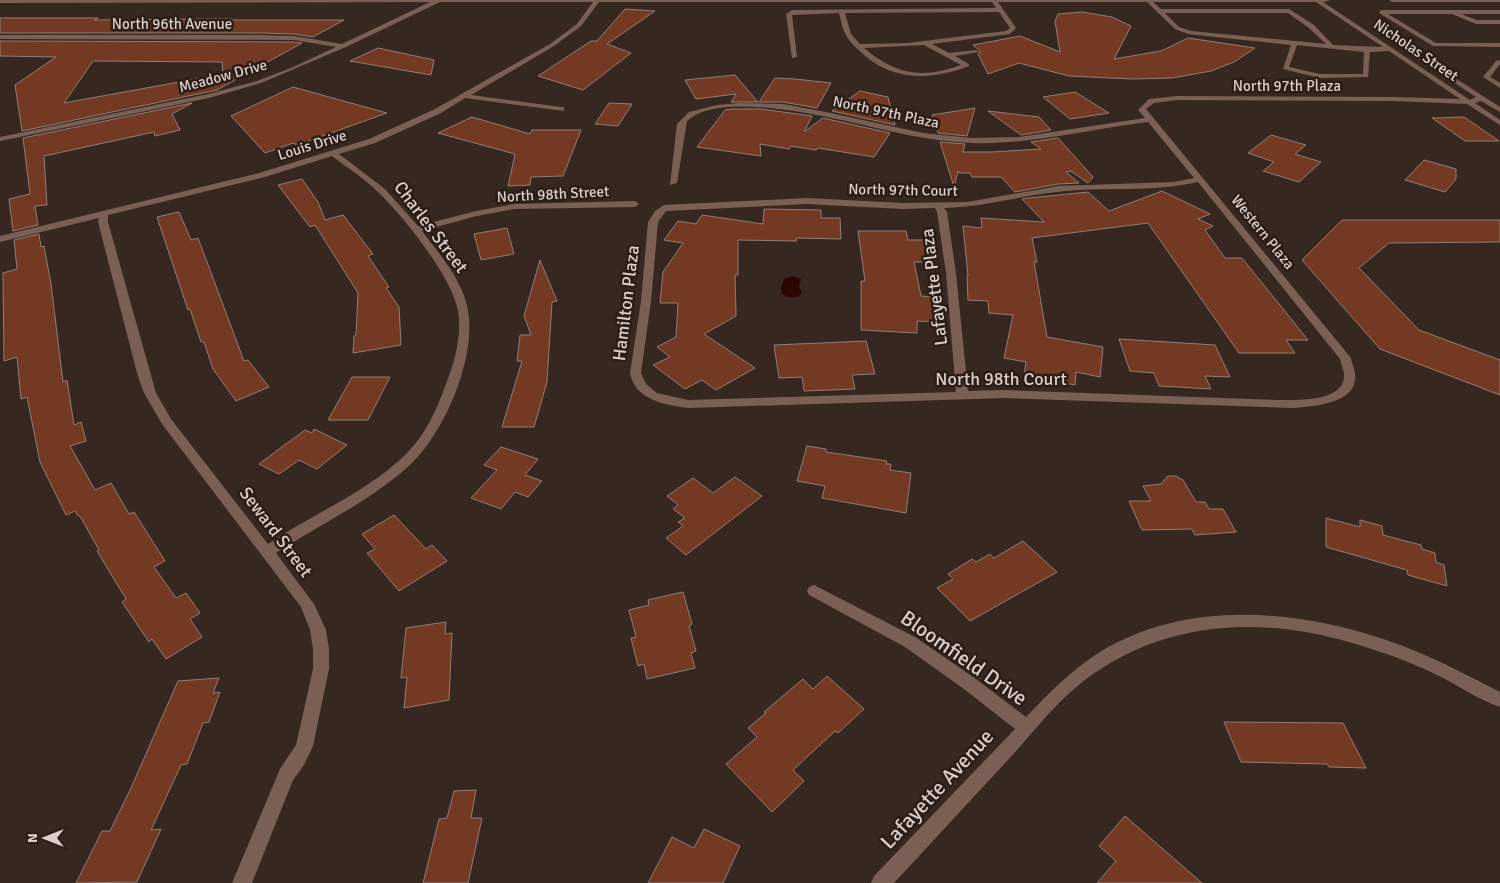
<svg xmlns="http://www.w3.org/2000/svg" width="1500" height="883" font-family="Signika,sans-serif">
  <style>
    .water { fill: #2c0500 }
    .building { fill: #733922; stroke: #917e76; fill-rule: evenodd }
    .lines { fill: none; stroke-linecap: round; stroke-linejoin: round }
    .minor { fill: #7a5f54; fill-rule: evenodd }
    .labels { text-anchor: middle; dominant-baseline: central; stroke-width: 5; stroke-linejoin: round; paint-order: stroke }
    .far-street-label { font-size: 15px; fill: #dacfcb; stroke: #2d1d17 }
    .street-label { font-size: 18px; fill: #dacfcb; stroke: #2d1d17 }
    .near-street-label { font-size: 21px; fill: #dacfcb; stroke: #2d1d17 }
  </style>
  <rect width="100%" height="100%" fill="#372721"/>
  <path class="water" d="M793,276L801,279L799,286L802,293C797,299 788,298 782,294L781,288L784,279Z"/>
  <path class="building" d="M625,9L655,11L607,44L631,53L583,90L538,76L591,41H597Z
    M1082,12L1112,17L1131,26L1114,59L1161,51L1188,38L1255,48L1234,62L1211,71L1172,78L1132,79L1069,76L1019,63L988,74L978,54L981,52L973,45L1020,36L1060,52L1055,21L1058,14Z
    M0,18H98L94,20L201,19H231L229,20H344L313,37L294,34L261,33H0Z
    M0,41L294,42L302,43L217,90L22,131L15,85L56,57L0,56ZM93,61L222,62L223,74L64,103Z
    M378,48L434,60L431,75L350,61Z
    M735,75L758,102H731L736,94L696,99L685,80Z
    M775,78L795,79L831,83L817,108L783,102H759Z
    M293,87L387,113L297,145L293,143L265,153L231,116Z
    M860,91L888,97L895,125L832,111Z
    M1075,92L1109,113L1070,119L1043,97Z
    M192,103L172,114L180,130L155,136L154,132L145,134L44,156L47,205L35,206L38,225L13,231L9,199L30,194L23,138Z
    M609,103L632,104L618,126L595,124Z
    M975,108L967,136L938,133L932,115Z
    M731,109H761L812,116L804,132L823,118L890,133L874,157L818,148L816,150L791,146L789,149L760,144L761,156L697,147L725,110Z
    M988,111L1039,117L1051,130L1021,135Z
    M472,117L530,134L532,130H581L563,176L531,177L530,185L508,186L515,154L438,133Z
    M1464,117L1499,141H1465L1432,118Z
    M1271,135L1306,145L1295,154L1321,162L1299,182L1263,171L1274,162L1248,153Z
    M1058,138L1093,177L1088,183L1071,171L1066,172L1079,183L1058,184L1015,192L1001,177H972L970,173H959L958,171L954,187L940,142L965,144L963,152H992L1041,149L1031,142Z
    M1424,160L1456,169V179L1445,192L1405,180Z
    M302,179L318,202L325,220L343,215L373,254L368,256L389,287L386,288L399,307L401,345L353,353L354,336L356,335L358,293L315,225L310,227L278,185Z
    M1162,191L1210,214L1198,219L1213,226L1205,230L1225,258H1242L1308,340H1286L1295,353H1239L1148,223L1032,238L1037,262H1034L1047,337L1103,347L1100,377L1076,372L1075,385L1024,375L1026,362L1004,358L1013,315L989,313L988,301L968,300L967,276H968L963,226L982,228L981,218L1044,222L1022,199L1029,198L1088,192L1109,211Z
    M764,209L821,210V218H840L841,239L797,238L796,241L738,240V275H735L736,316L704,334L755,368L716,390L702,380L685,389L653,365L670,357L657,347L676,337L678,303H660L663,272L683,243L664,240L678,221L696,224L702,215L763,224Z
    M179,212L191,240L198,238L244,361L248,360L269,387L236,401L213,369L204,342H201L190,309L188,310L157,217Z
    M1342,220H1500V242L1389,243L1359,268L1419,330L1500,360V395L1380,349L1302,260Z
    M507,228L514,254L481,260L474,234Z
    M858,231H906L908,240H925L931,262H914L921,296L935,297L937,322L917,321V333L861,330V281H865Z
    M39,234L41,247L44,246L51,284L63,382L67,380L74,425L81,422L86,441L70,446L95,490L111,483L129,514L134,512L165,561L154,567L176,598L186,593L200,613L190,619L202,637L166,659L152,639L149,642L122,602L126,599L97,551L99,550L80,516H78L75,511L66,515L40,462L27,397L21,399L17,357L4,361L3,273L17,269L14,240Z
    M540,260L557,301L552,302L547,382L534,427H502L522,361H517L520,335H531L524,316Z
    M1119,339L1215,345L1230,377L1205,376L1211,389L1159,386L1154,373L1130,371Z
    M866,341L875,374L852,375L855,389L804,391L802,377L779,378L774,345Z
    M352,377H390L368,420H328Z
    M314,429L347,445L317,469L299,460L279,474L259,464L305,430L312,433Z
    M807,446L826,449V452L887,461L886,464H891L890,470L911,473L906,513L822,498L825,486L797,481Z
    M501,447L538,459L525,475L542,481L528,497L515,492L501,509L471,498L497,470L484,465Z
    M1168,476H1176L1183,480L1196,502H1205L1209,509H1223L1236,532L1195,535L1192,529L1142,530L1129,501H1151L1143,486L1161,484Z
    M735,477L762,496L686,555L666,538L683,526L678,522L685,518L673,509L678,505L667,496L693,478L713,493Z
    M394,515L426,549L432,545L447,561L399,591L367,553L375,549L362,534Z
    M1326,518L1360,527V520L1382,526L1383,535L1421,545L1422,549L1435,553L1436,562L1444,565L1447,586L1408,575L1407,570L1326,547Z
    M1023,541L1057,572L970,621L937,588L953,579L948,574L972,559L976,562L990,554L994,558Z
    M683,592L692,624L689,626L696,651L691,653L695,668L647,679L644,664L638,666L631,638L636,637L629,610L649,605L648,600Z
    M446,622L445,634L452,633L449,700L404,708L407,677L401,678L406,628Z
    M827,676L864,709L838,733L835,731L793,770L804,781L772,812L726,764L757,737L748,728L766,713L764,712L803,679L813,689Z
    M219,678L213,693L220,692L209,722L203,723L187,764L181,765L151,830L161,829L137,882L76,883L102,831H110L131,788L178,681Z
    M1224,722L1343,723L1366,768L1329,767L1327,764L1241,762Z
    M476,790L471,818H482L468,883H423L439,819L447,818L454,791Z
    M1125,816L1202,883H1097L1116,861L1099,846Z
    M704,829L740,846L723,883H648L672,837L694,848Z"/>
  <g class="lines">
    <path class="minor" d="M0,0H1331L1323,2L1470,100L1476,97L1400,47V45H1404L1500,107V112L1481,101L1475,103L1500,120V125L1467,104L1393,101L1177,100L1154,103L1146,109L1351,358C1352,363 1354,368 1355,373C1359,404 1314,406 1294,408L1005,398L688,408C665,405 635,400 630,373L641,301L648,222L655,211L664,205L807,198L903,203L967,202L1058,186L1174,182L1194,178L1148,122C1089,129 1031,145 972,143C950,142 929,139 908,135C860,126 725,85 687,121L677,183L670,185L677,124L689,112L717,105L739,103L783,104L826,112L923,133L971,138L1019,137L1145,118L1138,110L1149,99L1177,96L1393,97L1460,99L1389,51L1370,52L1368,77L1320,78L1283,69L1291,45L1188,34L1175,29L1147,2H998L1016,28L1010,34L932,44L949,53L976,50L979,52L955,56L969,64V66C932,80 896,82 864,55C858,49 850,43 846,35C842,29 841,20 839,13L792,15L797,57L792,58L786,14L792,10L996,8L992,2H599L581,26L554,46L471,95L561,107H564V111L465,98L441,113L375,143L339,154L385,189L418,226L476,211L514,204L635,201L639,204L635,207L514,209L477,216L422,231C438,252 459,276 466,302C479,346 452,413 425,448C416,460 404,471 392,480C356,508 314,528 276,553L314,604L326,630L329,649V669L313,746L304,765L293,780L252,883H232L280,769L296,745L313,669V649L310,630L301,607L162,424L144,393L137,373L98,222L99,218L0,242V236L259,173L369,139L435,109L550,44L577,24L593,2H440L346,47L261,83L209,98L0,141V137L208,94L257,81L291,68L336,47L294,40L0,39V35H261L294,36L342,44L430,2L0,3ZM1153,2H1316L1383,47L1333,45L1314,25L1289,9H1161ZM999,12L1010,28L1006,31L907,43L860,44L851,34L845,13ZM1165,13H1288L1309,28L1326,44L1191,31L1179,27ZM924,45L961,65C922,79 896,75 864,48ZM1297,45L1364,52L1363,74H1320L1289,67ZM332,156C348,168 365,179 379,193C404,217 452,277 458,311C462,335 455,361 446,384C437,409 426,434 407,453C368,492 314,513 268,544L171,419L156,393L108,222V215L265,177ZM1198,182L1340,359C1341,363 1343,369 1344,374C1346,402 1297,400 1278,400L1005,390L968,391L956,273L947,212L944,208C983,207 1019,196 1057,192C1104,186 1151,193 1198,182ZM807,204L903,209L935,208L937,212L946,273L956,392L688,400L657,393L646,384L641,373L651,301L658,222L666,211Z
      M1389,0H1500V2H1392Z
      M1381,10H1500V14H1461L1477,20H1500V24H1476L1452,14H1388L1436,43H1500V47L1433,46L1379,13Z
      M1500,60V64L1490,77L1500,83V88L1483,77L1496,61Z
      M814,585L915,637L976,679L1026,717C1049,693 1071,670 1100,652C1185,600 1295,609 1386,640C1426,653 1463,673 1500,692V707C1480,700 1462,688 1443,678C1414,663 1383,652 1352,643C1254,614 1153,622 1074,689C1049,710 1029,738 1007,761C969,802 932,842 894,883H871L874,876L1015,729L964,689L905,647L809,595L807,591L809,587Z"/>
  </g>
  <g class="labels">
    <g class="far-street-label">
      <text x="172" y="24">North 96th Avenue</text>
      <text transform="translate(1416 50) rotate(34)">Nicholas Street</text>
      <text transform="translate(223 76) rotate(-15)">Meadow Drive</text>
      <text x="1287" y="86">North 97th Plaza</text>
      <text transform="translate(886 112) rotate(12)">North 97th Plaza</text>
      <text transform="translate(312 145) rotate(-17)">Louis Drive</text>
      <text transform="translate(903 190) rotate(1)">North 97th Court</text>
      <text transform="translate(553 194) rotate(-3)">North 98th Street</text>
      <text transform="translate(1263 232) rotate(51)">Western Plaza</text>
    </g>
    <g class="street-label">
      <text transform="translate(431 227) rotate(53)">Charles Street</text>
      <text transform="translate(934 287) rotate(-97)">Lafayette Plaza</text>
      <text transform="translate(626 303) rotate(-83)">Hamilton Plaza</text>
      <text x="1001" y="379">North 98th Court</text>
      <text transform="translate(276 532) rotate(53)">Seward Street</text>
    </g>
    <g class="near-street-label">
      <text transform="translate(964 658) rotate(35)">Bloomfield Drive</text>
      <text transform="translate(937 789) rotate(-47)">Lafayette Avenue</text>
    </g>
  </g>
  <g transform="translate(45 838) rotate(270)" stroke="#2d1d17" stroke-width="4" paint-order="stroke">
  <path d="M0-4L9 19L0 12L-9 19Z" fill="#dacfcb"/>
  <text y="-8" font-size="14" font-weight="bold" text-anchor="middle" fill="#dacfcb">N</text>
  </g>
</svg>
